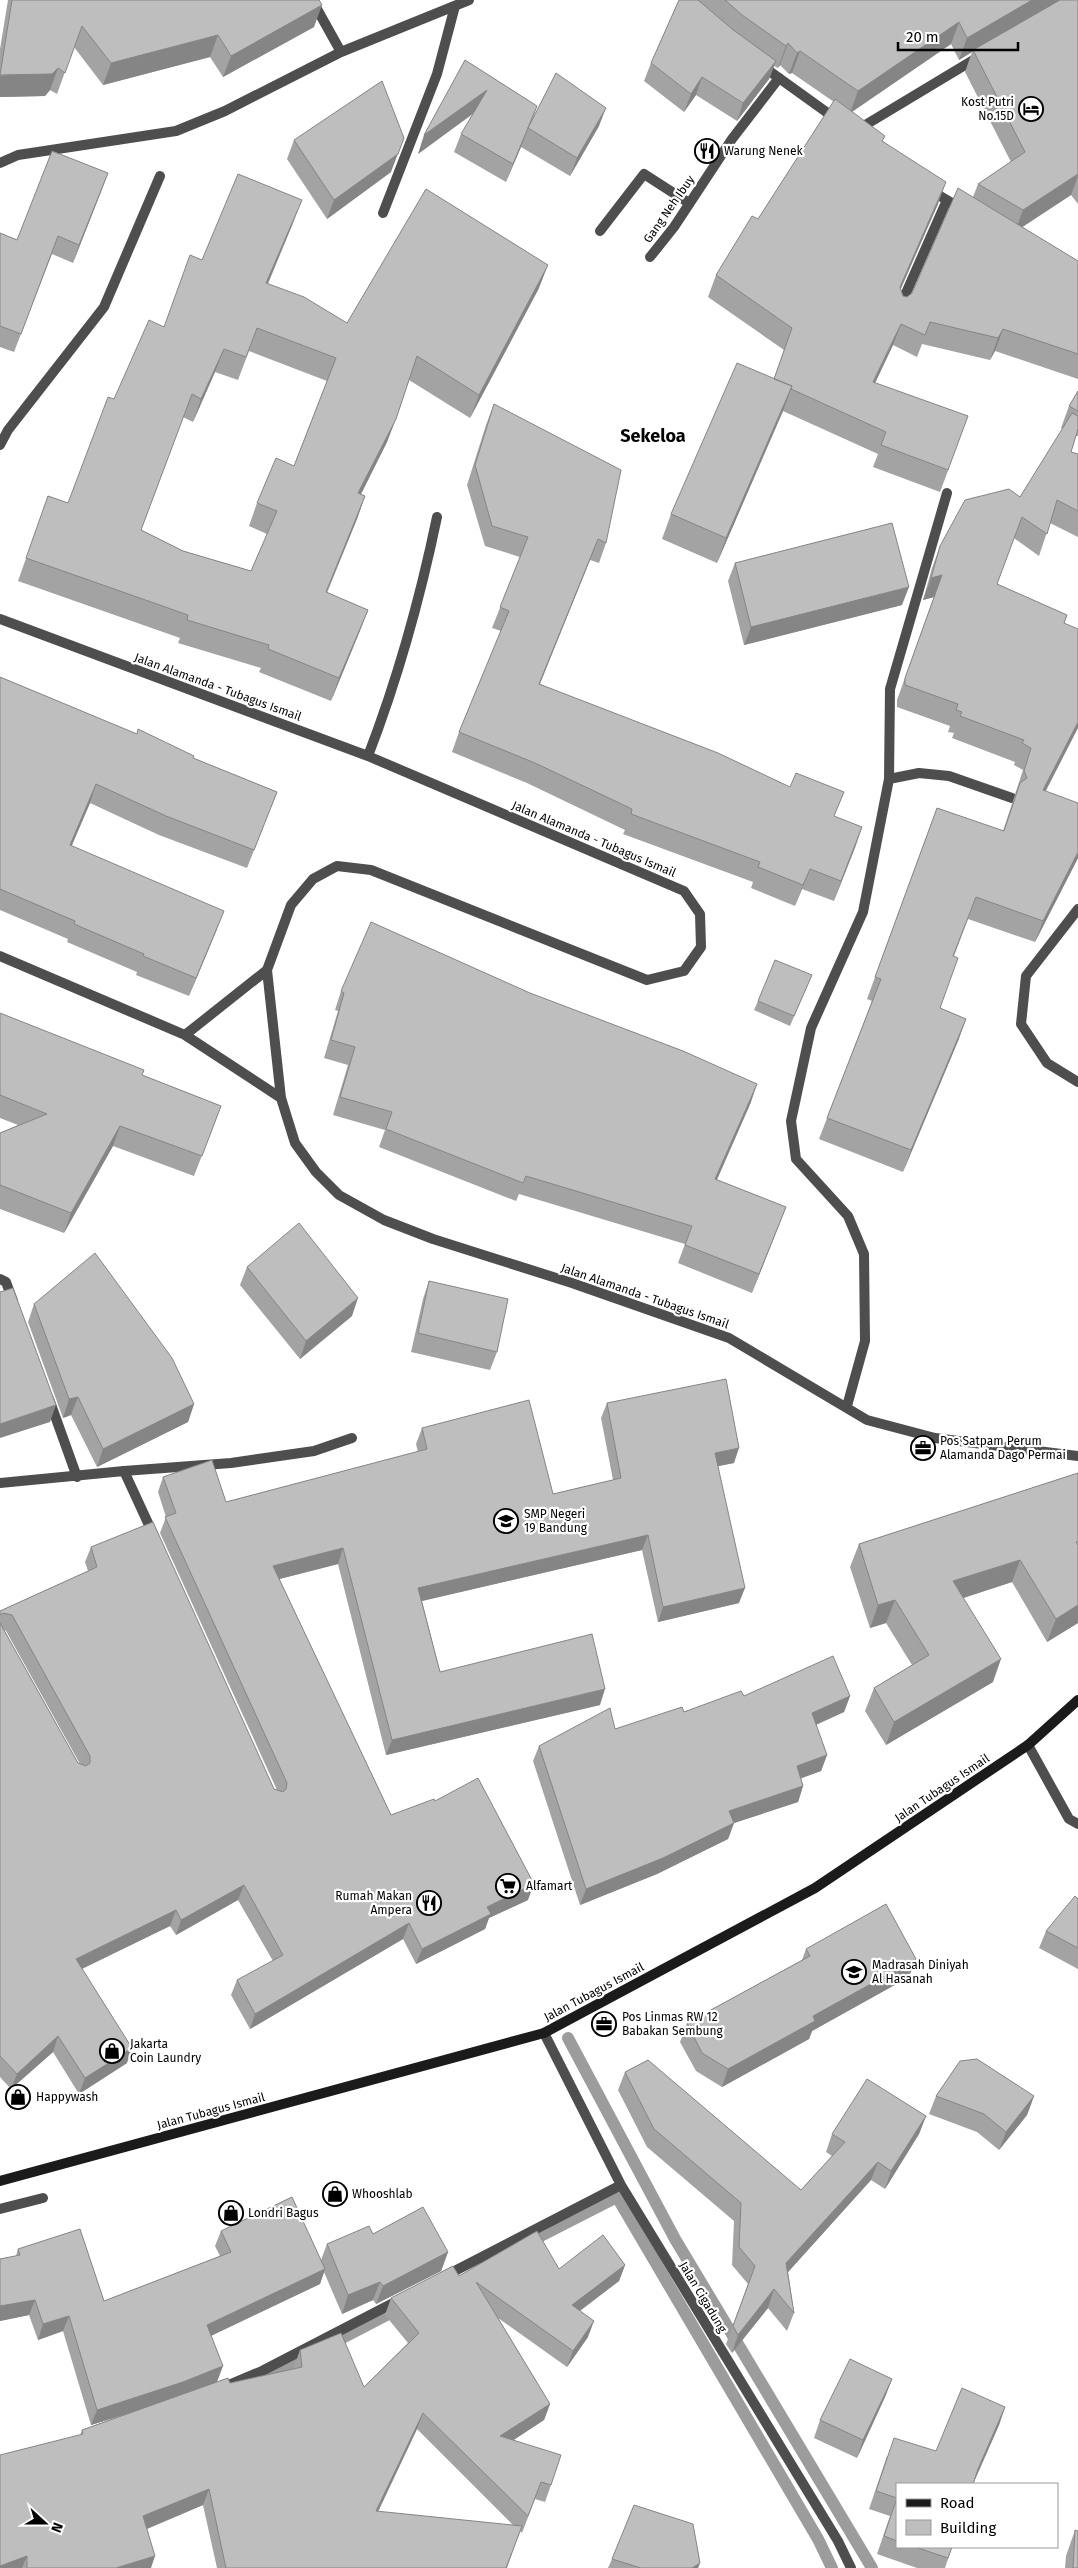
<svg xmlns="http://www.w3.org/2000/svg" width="1078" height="2568" font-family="'Fira Sans',sans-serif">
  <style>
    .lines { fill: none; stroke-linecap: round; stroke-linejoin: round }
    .stream { stroke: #9c9c9c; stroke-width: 12 }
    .service { stroke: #4e4e4e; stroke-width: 10 }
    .pedestrian { stroke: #4e4e4e; stroke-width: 10 }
    .minor { stroke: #4e4e4e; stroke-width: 10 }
    .secondary { stroke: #1b1b1b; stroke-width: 10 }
    .wall { fill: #a3a3a3; fill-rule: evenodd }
    .shaded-wall { fill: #858585 }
    .building { fill: #bebebe; stroke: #858585; fill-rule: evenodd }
    .labels { text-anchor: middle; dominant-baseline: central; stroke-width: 4.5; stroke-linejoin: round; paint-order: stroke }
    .poi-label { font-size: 12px; fill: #000; stroke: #fff; text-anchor: start }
    .street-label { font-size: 12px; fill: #000; stroke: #fff }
    .district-label { font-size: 18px; font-weight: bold; fill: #000; stroke: #fff }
  </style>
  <rect width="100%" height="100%" fill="#fff"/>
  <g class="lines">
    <path class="stream" d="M568,2038L675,2239L872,2568
      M527,2243L617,2197L818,2539L832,2568
      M329,2345L400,2308
      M255,2382L311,2354"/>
    <path class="service" d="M600,231L644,174L689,203
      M650,257L674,227L732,139L779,78
      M889,779L919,773L949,776L1012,798
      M1078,909L1026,976L1021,1024L1047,1063L1078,1082
      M847,1406L865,1341L864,1254L848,1216L796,1159L791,1121L811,1028L863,912L889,779L890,689L947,493
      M124,1471L231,1463L314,1451L352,1438"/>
    <path class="pedestrian" d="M0,2209L43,2198"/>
    <path class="minor" d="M312,0L341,52
      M761,65L836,119
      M857,130L980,56
      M0,163L18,155L176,131L225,111L341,52L469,0
      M930,190L962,209
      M383,213L437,74L455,6
      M899,309L947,200
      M0,445L8,430L104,307L160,176
      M0,619L368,756L684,891L700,914L701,947L684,971L647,980L371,870L337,866L313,879L291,905L267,970L281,1098L295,1143L316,1172L339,1195L384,1220L433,1239L572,1283L729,1338L867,1420L935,1438L1078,1456
      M368,756C398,678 420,599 437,517
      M0,956L185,1035L281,1098
      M185,1035L267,970
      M0,1279L6,1282L13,1301
      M49,1399L77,1477
      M0,1483L124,1471L154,1536
      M1028,1745L1069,1819L1078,1824
      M544,2033L621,2185L838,2541L851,2568
      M445,2276L621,2185
      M226,2386L262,2371L401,2299"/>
    <path class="secondary" d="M0,2181L544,2033L815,1888L1028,1745L1078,1700"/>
  </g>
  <path class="wall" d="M8,0H319L314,27L223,77L210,57L103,85L74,47L57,94L50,90L45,96L0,97V49Z
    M679,0H1078V204L1071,195L1022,227L1078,261V379L995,351L990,360L922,344L917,357L893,345L875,383L949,468L940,492L873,467L878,454L783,411L717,563L662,539L671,514L774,379L784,350L708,297L716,275L758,219L834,102L792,73L789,74L780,65L778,68L774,66L769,79L737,121L696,95L684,112L644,81L651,63ZM951,44L959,60L972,52L965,72L1011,162L978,184L973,197L912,293L907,297L903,296L900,289L938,204L883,141L852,112Z
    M465,60L537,106L532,120L599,126L570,176L521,147L506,182L454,152L461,134L473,114L418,154Z
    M294,140L391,172L327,219L287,159Z
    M108,173L73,263L52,254L14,352L0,347V233L17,240Z
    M293,223L268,284L347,323L539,288L470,418L409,380L387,442L361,494L365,496L357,519L327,593L368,610L359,633L331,701L259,672L261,668L178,643L180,638L18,581L48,496L68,503L114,399L164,327L202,260ZM249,351L327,381L294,466L257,503L249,526L267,534L251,571L183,551L141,530L183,417L193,422L215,372L238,380Z
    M1078,391V436H1076L1071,452L1078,454V537L1050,523L1039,556L1014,538L997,584L1067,615L1064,624L1046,791L1078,858L1035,942L968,919L954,956L940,1008L966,1019L958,1041L903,1172L819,1139L872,1001L867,999L937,808L1003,831L1023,770L1014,765L1015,762L952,738L954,733L948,732L950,726L897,707V700L934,597L923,600L932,568L940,546L1020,497L1063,429L1061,428L1069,406Z
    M494,404L606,543L599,563L590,560L540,684L835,817L862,827L834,901L802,889L795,906L751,888L753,882L623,834L625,830L527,783L452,752L459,732L501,631L492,628L520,557L485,546L467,485L486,425Z
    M735,563L902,605L744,645L728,581Z
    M0,677L193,758L277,792L247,868L159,835L90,803L71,846L217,929L189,996L136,975L137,972L67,942L68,939L0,910Z
    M808,984L790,1026L754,1010L758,1001Z
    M341,991L751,1102L717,1180L786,1207L752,1293L678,1263L685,1244L519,1194L516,1201L379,1147L385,1130L333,1115L348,1065L324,1058L338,1011L335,1010Z
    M0,1013L142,1075L221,1106L194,1176L113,1146L64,1233L0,1209V1133L18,1125L0,1118Z
    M247,1267L352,1316L300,1359L240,1285Z
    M429,1281L497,1352L490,1370L411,1352L423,1299Z
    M34,1304L194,1404L188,1422L97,1467L71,1415L63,1418L28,1322Z
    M607,1403L734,1463L718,1466L739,1603L658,1622L642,1550L422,1601L440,1672L600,1705L386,1755L338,1564L279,1579L391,1815L435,1801L528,1900L489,1918L485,1929L416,1964L403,1939L250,2029L231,1995L237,1980L273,1961L238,1900L176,1935L170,1926L82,1969L127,2063L79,2094L53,2052L11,2089L0,2077V1611L88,1571L85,1562L91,1547L274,1789L277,1790L160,1533L166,1517L158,1492L163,1477L226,1502L418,1452L416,1444L422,1428L553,1494L613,1480L601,1418ZM4,1630L6,1631L80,1764L78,1763Z
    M1078,1473V1623L1047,1642L1012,1582L963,1598L993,1682L886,1745L865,1711L874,1688L912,1665L886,1623L870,1628L850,1567L859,1544Z
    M744,1696H850L844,1712L816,1725L827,1755L821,1771L801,1778L803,1786L798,1802L734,1823L728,1839L657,1874L580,1905L533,1761L539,1746L615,1729Z
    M1078,1899V1969L1039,1948L1046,1931Z
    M806,1949L909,1977L812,2031L809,2039L722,2087L696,2071L680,2042L687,2023L802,1960Z
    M625,2072L801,2190L832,2156L826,2152L832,2134L926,2116L919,2134L885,2189L871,2180L788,2272L794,2313L787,2331L768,2308L732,2353L726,2344L748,2284L732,2265L734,2221L647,2147L618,2090Z
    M936,2096H1034L1027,2115L999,2150L977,2132L929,2114Z
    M221,2231L321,2260L327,2244L373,2234L448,2252L441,2271L376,2304L373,2300L342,2314L324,2272L320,2284L211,2336L217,2382L230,2383L295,2369L294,2367L300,2350L364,2387L408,2343L385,2315L391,2298L459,2276L625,2265L619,2281L580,2311L588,2337L567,2367L498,2318L550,2404L544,2420L513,2440L551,2485L545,2502L535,2499L522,2533L520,2531L507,2568H217L203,2505L147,2529L151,2568H0L80,2435L82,2430L124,2415L91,2425L63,2331L38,2340L29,2315L0,2321V2259L16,2256L18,2249L104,2301L220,2256L215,2246ZM417,2429L514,2526L378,2512Z
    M892,2379L885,2397L857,2458L814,2438L820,2420Z
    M1005,2407L999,2425L973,2484H897V2547H952L945,2568H917L877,2554L890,2516L869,2509L887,2456L936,2451Z
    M1075,2530L1078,2568H1065L1066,2556Z
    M612,2559L700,2563L698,2568H608Z"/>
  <path class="shaded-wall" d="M1032,0H1062L973,50L972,52L959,60L967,38Z
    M322,5L314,27L223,77L231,56Z
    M959,22L951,44L850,113L858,91Z
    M218,35L210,57L103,85L111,63Z
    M788,43L780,65L778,68L786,46Z
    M800,51L792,73L789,74L797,53Z
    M776,61L769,79L737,121L743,103Z
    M58,68L50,90L45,96L0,97V76Z
    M702,77L696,95L684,112L691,94Z
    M487,90L480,108L418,154L424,135Z
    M606,108L599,126L570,176L577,158Z
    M528,128L521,147L506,182L513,164Z
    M404,138L391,172L327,219L334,200Z
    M108,173L101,192L73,263L79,245Z
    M1078,174V176L1071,195L1015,232L1023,210Z
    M946,182L938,204L892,309L900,287Z
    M302,200L293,223L258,306L266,283Z
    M548,265L539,288L470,418L479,395Z
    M901,324L893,345L865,404L873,382Z
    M1003,329L995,351L990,360L998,338Z
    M224,349L215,372L193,422L201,399Z
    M792,386L783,411L717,563L726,538Z
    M396,419L387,442L350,516L358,493Z
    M365,496L357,519L317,615L326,592Z
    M598,539L590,560L531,705L539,684Z
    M942,575L934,597L923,600L931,578Z
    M909,587L902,605L744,645L751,627Z
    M368,610L359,633L331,701L339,678Z
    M1078,722V728L1035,812L1043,790Z
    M96,784L90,803L64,864L70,845Z
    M862,827L855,848L834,901L841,881Z
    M1078,852V858L1035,942L1043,921Z
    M810,869L802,889L795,906L803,885Z
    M224,911L217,929L189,996L196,978Z
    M966,1019L958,1041L903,1172L911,1150Z
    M757,1084L751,1102L709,1197L715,1179Z
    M120,1126L113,1146L64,1233L71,1213Z
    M786,1207L779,1225L752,1293L759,1274Z
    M358,1298L352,1316L300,1359L306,1341Z
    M78,1397L71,1415L63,1418L69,1399Z
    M194,1404L188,1422L97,1467L103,1449Z
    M56,1405L50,1422L0,1438V1424Z
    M739,1448L734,1463L709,1468L715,1453Z
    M648,1535L642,1550L413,1603L418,1588Z
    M343,1548L338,1564L268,1582L273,1566Z
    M1020,1560L1012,1582L945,1604L953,1581Z
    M745,1588L739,1603L658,1622L663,1607Z
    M895,1600L886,1623L870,1628L878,1605Z
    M1078,1605V1623L1047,1642L1056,1619Z
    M1001,1659L993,1682L886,1745L894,1722Z
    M605,1689L600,1705L386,1755L392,1740Z
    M850,1696L844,1712L806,1729L812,1713Z
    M827,1755L821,1771L791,1782L797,1766Z
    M803,1786L798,1802L734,1823L728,1839L657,1874L580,1905L586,1889L729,1811Z
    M534,1884L528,1900L489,1918L485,1929L416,1964L422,1949L487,1907Z
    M244,1885L238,1900L176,1935L181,1920Z
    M176,1910L170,1926L71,1974L76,1959Z
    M409,1923L403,1939L250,2029L255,2014Z
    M916,1959L909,1977L812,2031L809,2039L722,2087L728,2069L813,2016Z
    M58,2036L53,2052L11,2089L17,2074Z
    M132,2048L127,2063L79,2094L85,2078Z
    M1034,2096L1027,2115L999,2150L1006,2132Z
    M926,2116L919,2134L885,2189L891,2171Z
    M878,2162L871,2180L780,2281L786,2263Z
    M448,2252L441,2271L376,2304L383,2286Z
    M625,2265L619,2281L566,2321L572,2305Z
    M325,2269L320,2284L202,2340L207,2325Z
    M380,2282L373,2300L342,2314L348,2295Z
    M774,2289L768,2308L732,2353L738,2335Z
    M35,2300L29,2315L0,2321V2306Z
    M69,2316L63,2331L38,2340L43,2324Z
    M594,2321L588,2337L567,2367L573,2351Z
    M223,2366L217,2382L178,2398L91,2425L97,2410Z
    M892,2379L885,2397L857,2458L863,2440Z
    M550,2404L544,2420L494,2453L500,2436Z
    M1005,2407L999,2425L973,2484L978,2469Z
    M423,2413L417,2429L370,2528L376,2511Z
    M209,2489L203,2505L137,2533L143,2516Z
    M27,2556L22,2568H0V2566Z
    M155,2556L151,2568H116Z
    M700,2563L698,2568H692Z"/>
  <path class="building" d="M12,0H319L322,5L231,56L218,35L111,63L82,26L65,73L58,68L52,74L0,75Z
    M679,0H698L732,29L776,61L743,103L702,77L691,94L651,63Z
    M725,0H1032L967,38L959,22L858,91L800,51L797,53L788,43L786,46L742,15Z
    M1060,0H1078V174L1023,210L978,184L1025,152L973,50Z
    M465,60L537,106L513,164L461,134L487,90L424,135Z
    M556,73L606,108L577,158L528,128Z
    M382,81L404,138L398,154L334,200L294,140Z
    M835,99L885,136L882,141L946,182L900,287L903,296L907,297L912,293L958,188L1078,261V354L1003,329L998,338L930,322L925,335L901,324L873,382L968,416L948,470L881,445L886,432L791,389L792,386L774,379L792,328L716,275L752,216L758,219Z
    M52,151L108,173L79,245L58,236L21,334L0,326V233L17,240Z
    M238,174L302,200L266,283L304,297L347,323L426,189L548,265L479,395L417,356L396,419L358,493L365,496L326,592L368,610L339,678L268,649L269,645L187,620L188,615L26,558L48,496L68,503L108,397L114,399L149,320L164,327L190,255L202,260ZM257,328L336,358L294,466L276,458L257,503L277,511L251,571L183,551L141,530L192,394L201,399L224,349L246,357Z
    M737,363L792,386L726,538L671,514Z
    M1078,391V411L1069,406Z
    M494,404L621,470L606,543L598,539L539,684L718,753L790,787L796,773L844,792L834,816L862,827L841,881L810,869L803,885L758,867L760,862L631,814L632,809L535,763L459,732L509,611L500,607L528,537L492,526L475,465Z
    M1072,413L1078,416V429L1071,452L1078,454V511L1057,500L1047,534L1022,517L997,584L1067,615L1064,623L1078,629V722L1043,790L1078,803V852L1043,921L976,897L953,956L958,958L940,1008L966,1019L911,1150L827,1118L881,979L875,977L937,808L1004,831L1020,783L1027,778L1024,771L1031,748L1022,743L1024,740L960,716L962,712L956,710L958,704L905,685V678L942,575L931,578L940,546L965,500L1009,489L1020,497Z
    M892,523L909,587L751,627L735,563Z
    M0,677L137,734L138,729L194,756L193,758L277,792L254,850L166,816L96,784L70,845L224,911L196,978L143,956L144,954L74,924L75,921L0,889Z
    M371,922L530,993L683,1051L757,1084L715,1179L786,1207L759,1274L685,1245L692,1226L526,1176L523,1183L386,1129L392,1112L340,1097L355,1047L331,1040L344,993L341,991Z
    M775,960L812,975L794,1016L758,1001Z
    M0,1013L144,1070L142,1075L221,1106L202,1156L120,1126L71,1213L0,1185V1133L47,1114L0,1095Z
    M299,1223L358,1298L306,1341L247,1267Z
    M95,1253L172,1358L194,1404L103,1449L78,1397L69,1399L34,1304Z
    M429,1281L508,1299L497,1352L418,1333Z
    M13,1288L56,1405L0,1424V1292Z
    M726,1379L739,1448L715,1453L745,1588L663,1607L648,1535L418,1588L440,1672L592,1634L605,1689L392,1740L343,1548L273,1566L391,1815L434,1799L435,1801L478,1778L534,1884L487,1907L491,1914L422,1949L409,1923L255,2014L237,1980L283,1955L244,1885L181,1920L176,1910L76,1959L132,2048L85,2078L58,2036L17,2074L0,2056V1623L78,1763L86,1766L90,1763V1756L12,1615L3,1613L0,1615V1611L97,1567L91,1547L153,1522L274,1789L283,1792L286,1789L287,1783L165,1517L176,1513L163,1477L212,1460L226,1502L427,1449L422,1428L529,1400L553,1494L621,1478L607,1403Z
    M1078,1473V1541L1076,1542L1078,1545V1605L1056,1619L1020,1560L953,1581L1001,1659L894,1722L874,1688L929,1655L895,1600L878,1605L859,1544Z
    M833,1656L850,1696L812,1713L827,1755L797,1766L803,1786L729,1811L734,1823L663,1858L586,1889L539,1746L610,1708L615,1729L682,1707L684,1712L741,1691L744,1696Z
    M1075,1896L1078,1899V1948L1046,1931Z
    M886,1904L916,1959L813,2016L815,2021L728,2069L702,2053L687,2023L810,1956L806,1949Z
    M977,2059L1034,2096L1006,2132L984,2114L936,2096L960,2061Z
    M648,2060L801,2190L845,2142L832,2134L867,2079L926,2116L891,2171L878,2162L786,2263L794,2313L774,2289L738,2335L733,2326L755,2266L739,2247L741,2203L654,2129L625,2072Z
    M292,2197L325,2269L207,2325L223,2366L183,2382L97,2410L69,2316L43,2324L35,2300L0,2306V2259L20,2255L18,2249L80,2229L104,2301L231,2252L221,2231Z
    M423,2207L448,2252L383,2286L380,2282L348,2295L327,2244L369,2226L373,2234Z
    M537,2231L559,2269L603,2235L625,2265L572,2305L594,2321L573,2351L476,2282L550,2404L500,2436L561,2455L551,2485L541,2482L528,2516L423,2413L376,2511L522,2526L506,2568H226L209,2489L143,2516L155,2556L116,2568H27V2556L0,2566V2455L83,2434L82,2430L228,2378L230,2383L302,2367L300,2350L341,2333L364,2387L419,2333L391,2298L453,2266L459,2276Z
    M850,2359L892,2379L863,2440L820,2420Z
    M962,2388L1005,2407L978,2469L973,2484H897V2498L876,2491L894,2438L936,2451Z
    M897,2498V2541L884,2536Z
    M634,2505L693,2524L700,2563L692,2568H641L612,2559Z
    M1075,2530L1078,2531V2568H1073Z
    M915,2547H952L948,2558Z"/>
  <defs>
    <symbol id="hotel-ring" viewBox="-11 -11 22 22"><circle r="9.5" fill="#fff" stroke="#000" stroke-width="1.5"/><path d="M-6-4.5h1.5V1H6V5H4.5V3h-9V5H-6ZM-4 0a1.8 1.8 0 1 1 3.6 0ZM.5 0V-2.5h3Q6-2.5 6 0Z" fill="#000"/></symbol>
    <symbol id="restaurant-ring" viewBox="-11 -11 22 22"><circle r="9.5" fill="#fff" stroke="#000" stroke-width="1.5"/><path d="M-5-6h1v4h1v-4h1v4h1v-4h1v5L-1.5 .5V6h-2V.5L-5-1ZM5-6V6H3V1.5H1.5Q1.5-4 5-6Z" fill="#000"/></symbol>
    <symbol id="office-ring" viewBox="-11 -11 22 22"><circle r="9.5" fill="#fff" stroke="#000" stroke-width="1.5"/><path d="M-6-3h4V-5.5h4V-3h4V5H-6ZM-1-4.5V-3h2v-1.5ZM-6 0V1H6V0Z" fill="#000"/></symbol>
    <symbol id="school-ring" viewBox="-11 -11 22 22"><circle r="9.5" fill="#fff" stroke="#000" stroke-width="1.5"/><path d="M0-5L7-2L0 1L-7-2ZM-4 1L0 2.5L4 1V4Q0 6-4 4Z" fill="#000"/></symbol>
    <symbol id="supermarket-ring" viewBox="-11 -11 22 22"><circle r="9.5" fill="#fff" stroke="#000" stroke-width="1.5"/><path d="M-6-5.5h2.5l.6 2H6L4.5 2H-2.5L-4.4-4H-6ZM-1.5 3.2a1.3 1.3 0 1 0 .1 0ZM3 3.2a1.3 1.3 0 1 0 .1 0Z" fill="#000"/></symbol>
    <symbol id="shop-ring" viewBox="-11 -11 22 22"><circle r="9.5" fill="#fff" stroke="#000" stroke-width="1.5"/><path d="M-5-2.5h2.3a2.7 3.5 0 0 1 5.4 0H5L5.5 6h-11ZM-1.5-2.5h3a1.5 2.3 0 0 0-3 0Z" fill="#000"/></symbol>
  </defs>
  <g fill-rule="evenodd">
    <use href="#hotel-ring" x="1017" y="95" width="28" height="28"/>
    <use href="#restaurant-ring" x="693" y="137" width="28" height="28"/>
    <use href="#office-ring" x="909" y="1434" width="28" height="28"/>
    <use href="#school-ring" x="492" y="1507" width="28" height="28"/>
    <use href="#supermarket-ring" x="494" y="1872" width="28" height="28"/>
    <use href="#restaurant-ring" x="415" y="1889" width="28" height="28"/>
    <use href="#school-ring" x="840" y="1958" width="28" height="28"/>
    <use href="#office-ring" x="590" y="2010" width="28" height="28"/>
    <use href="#shop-ring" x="98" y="2037" width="28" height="28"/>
    <use href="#shop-ring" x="4" y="2083" width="28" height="28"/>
    <use href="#shop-ring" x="321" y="2180" width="28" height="28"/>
    <use href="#shop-ring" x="217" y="2199" width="28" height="28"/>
  </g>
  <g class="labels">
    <g class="poi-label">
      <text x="1014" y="102" text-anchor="end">Kost Putri<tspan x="1014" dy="14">No.15D</tspan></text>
      <text x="724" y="151">Warung Nenek</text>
      <text x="940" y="1441">Pos Satpam Perum<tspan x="940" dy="14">Alamanda Dago Permai</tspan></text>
      <text x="524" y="1514">SMP Negeri<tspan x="524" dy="14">19 Bandung</tspan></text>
      <text x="526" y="1886">Alfamart</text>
      <text x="412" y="1896" text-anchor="end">Rumah Makan<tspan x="412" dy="14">Ampera</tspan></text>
      <text x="872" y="1965">Madrasah Diniyah<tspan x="872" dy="14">Al Hasanah</tspan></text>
      <text x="622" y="2017">Pos Linmas RW 12<tspan x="622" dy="14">Babakan Sembung</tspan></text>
      <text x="130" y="2044">Jakarta<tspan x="130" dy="14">Coin Laundry</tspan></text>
      <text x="36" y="2097">Happywash</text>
      <text x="352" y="2194">Whooshlab</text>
      <text x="248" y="2213">Londri Bagus</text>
    </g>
    <g class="street-label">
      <text transform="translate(669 209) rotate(-55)">Gang Neh Ibuy</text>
      <text transform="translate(218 687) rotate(20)">Jalan Alamanda - Tubagus Ismail</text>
      <text transform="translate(594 839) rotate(23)">Jalan Alamanda - Tubagus Ismail</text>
      <text transform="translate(645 1296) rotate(19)">Jalan Alamanda - Tubagus Ismail</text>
      <text transform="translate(942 1788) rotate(-34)">Jalan Tubagus Ismail</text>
      <text transform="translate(594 1992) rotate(-28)">Jalan Tubagus Ismail</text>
      <text transform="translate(211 2111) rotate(-15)">Jalan Tubagus Ismail</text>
      <text transform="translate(703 2297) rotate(59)">Jalan Cigadung</text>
    </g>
    <g class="district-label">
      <text x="653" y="436">Sekeloa</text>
    </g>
  </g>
  <rect x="896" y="2483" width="162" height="65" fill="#ffffff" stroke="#999999"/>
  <rect x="906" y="2499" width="25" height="8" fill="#1b1b1b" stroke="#999999"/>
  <text x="940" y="2508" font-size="15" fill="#000000">Road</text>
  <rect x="906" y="2520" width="25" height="15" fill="#bebebe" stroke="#999999"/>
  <text x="940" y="2533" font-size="15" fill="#000000">Building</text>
  <g transform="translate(45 2523) rotate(111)" stroke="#ffffff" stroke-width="4" paint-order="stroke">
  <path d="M0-4L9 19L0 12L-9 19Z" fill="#000000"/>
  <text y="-8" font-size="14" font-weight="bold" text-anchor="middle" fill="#000000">N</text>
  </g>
  <path d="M898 42v8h120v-8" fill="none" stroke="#000000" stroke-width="2.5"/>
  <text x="906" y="42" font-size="15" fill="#000000" stroke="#ffffff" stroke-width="4" paint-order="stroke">20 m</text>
</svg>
